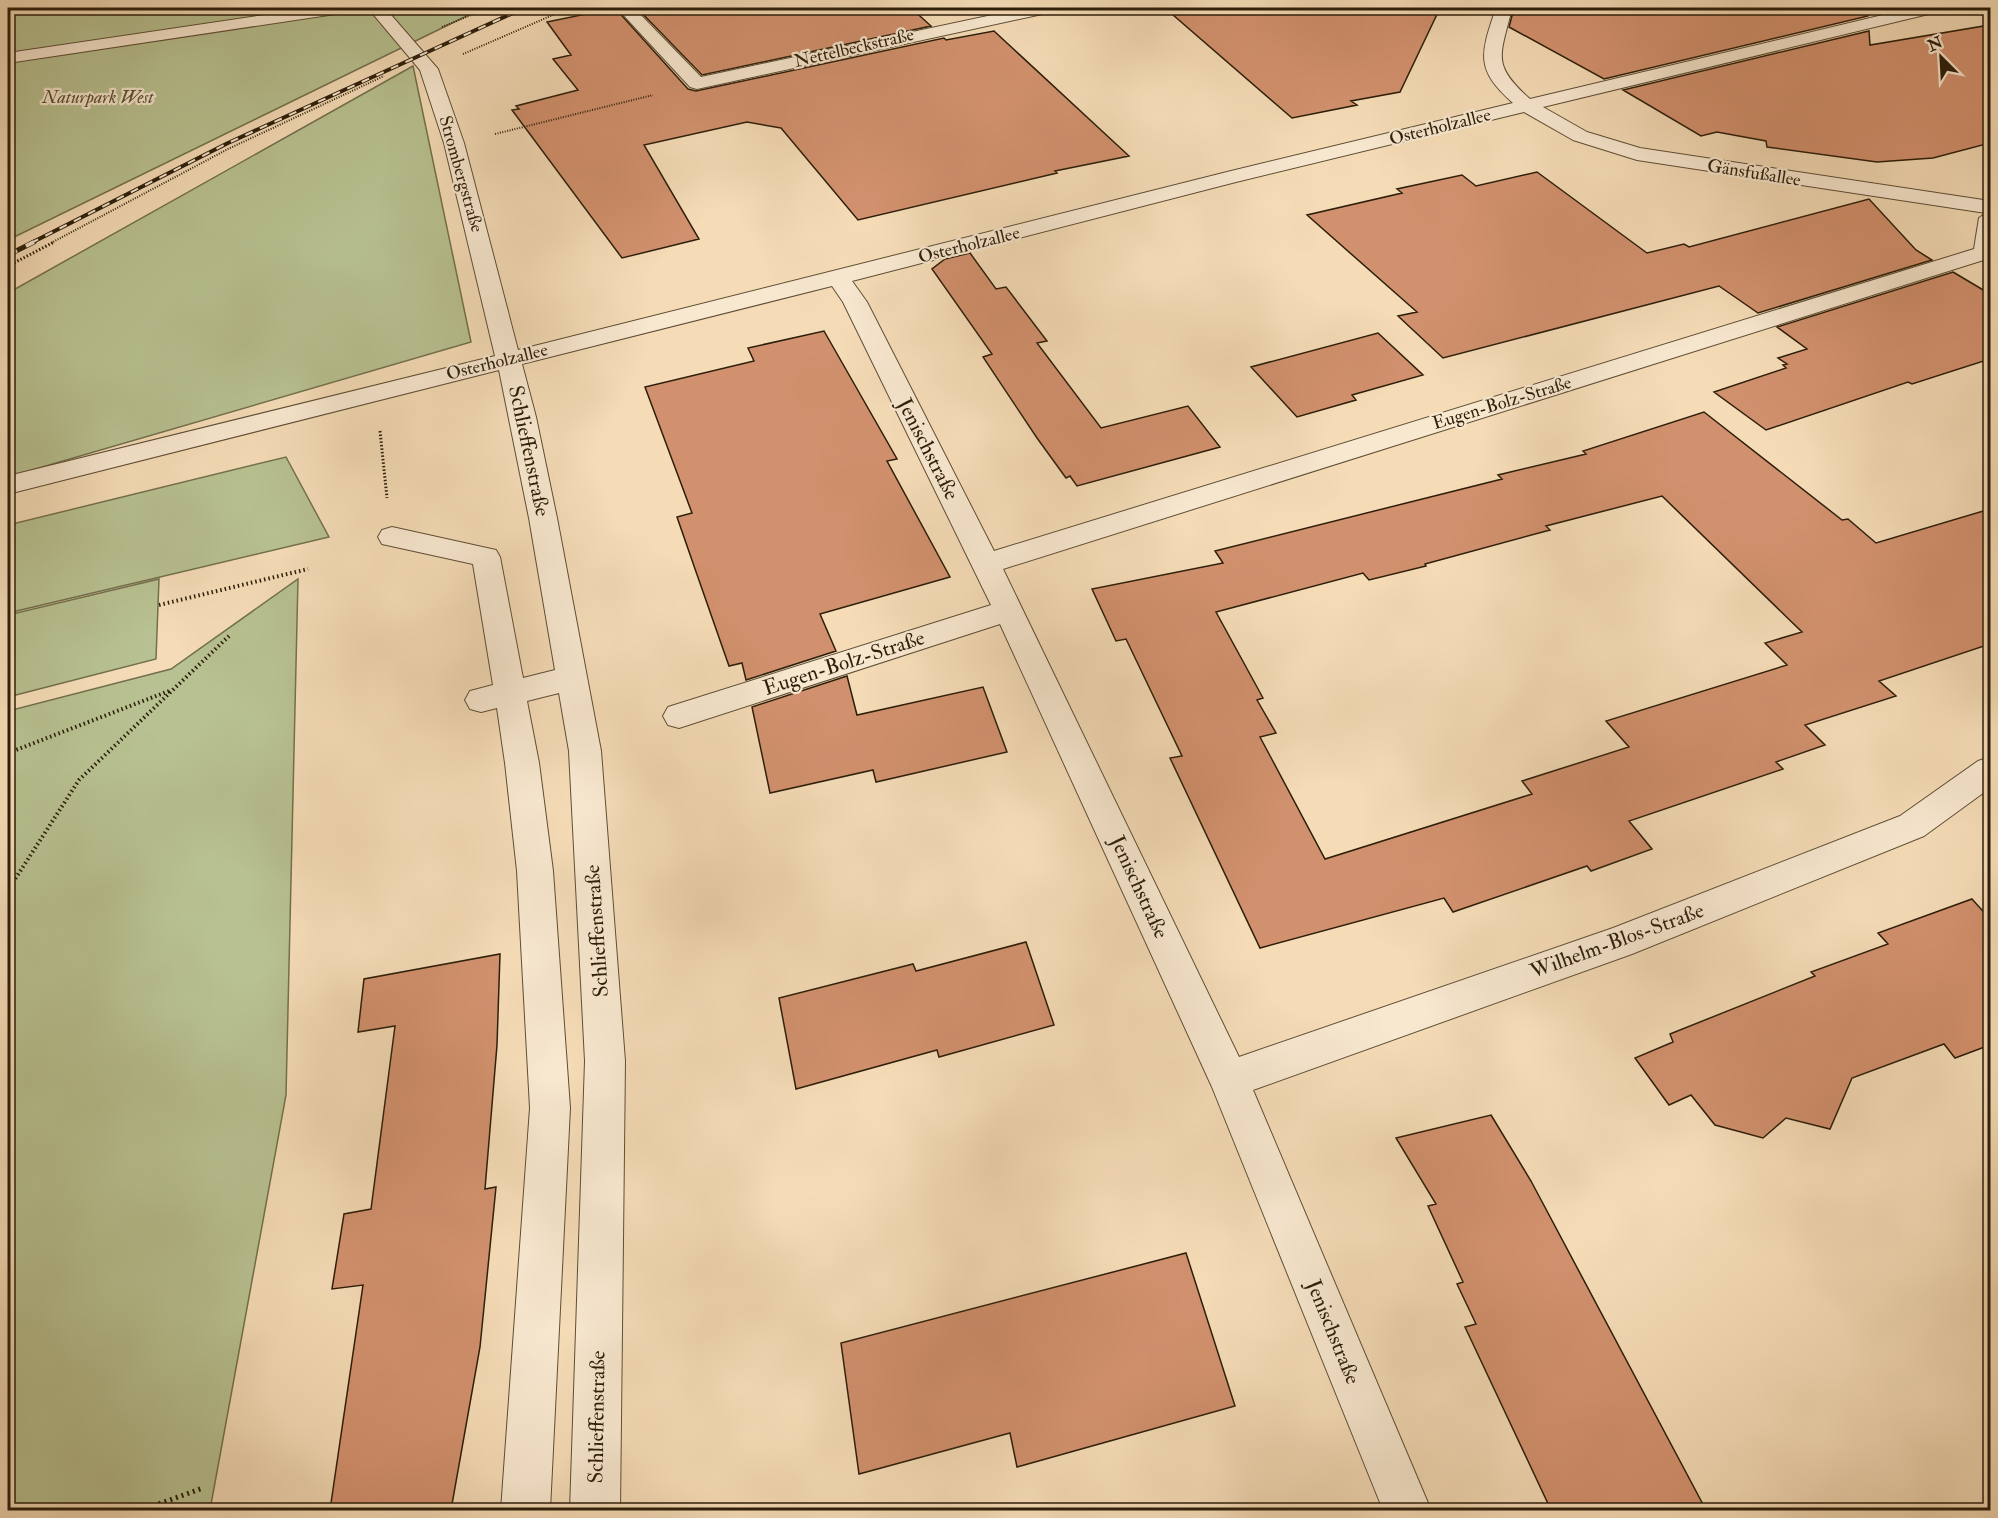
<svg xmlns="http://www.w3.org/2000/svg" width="1998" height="1518" font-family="'IM FELL Double Pica',serif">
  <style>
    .green { fill: #b8c191; stroke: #72704e; stroke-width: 1.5 }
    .building { fill: #d2916e; stroke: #2c1e0a; stroke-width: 1.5; fill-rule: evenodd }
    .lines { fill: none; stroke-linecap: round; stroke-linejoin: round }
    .minor-casing { stroke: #5e4e35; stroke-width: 2 }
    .path-far3 { stroke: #2c1e0a; stroke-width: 2; stroke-dasharray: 1 1.5; stroke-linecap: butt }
    .path-far2 { stroke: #2c1e0a; stroke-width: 3; stroke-dasharray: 1.5 2; stroke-linecap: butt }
    .path-far1 { stroke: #2c1e0a; stroke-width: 4; stroke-dasharray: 1.5 3; stroke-linecap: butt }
    .path { stroke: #2c1e0a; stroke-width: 5; stroke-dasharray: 2 4; stroke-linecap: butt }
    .minor { fill: #f8e8d0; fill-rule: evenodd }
    .rail-far1-casing { stroke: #2c1e0a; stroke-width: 4 }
    .rail-casing { stroke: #2c1e0a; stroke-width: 5 }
    .rail-far1 { stroke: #f8e8d0; stroke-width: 2; stroke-dasharray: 8; stroke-linecap: butt }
    .rail { stroke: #f8e8d0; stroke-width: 4; stroke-dasharray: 10; stroke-linecap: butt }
    .labels { text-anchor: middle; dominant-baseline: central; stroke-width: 4.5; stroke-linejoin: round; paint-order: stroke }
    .far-street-label { font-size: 18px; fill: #2c1e0a; stroke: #f8e8d0 }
    .far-park-label { font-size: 18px; font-style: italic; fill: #564f32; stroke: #f8e8d0 }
    .street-label { font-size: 21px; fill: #2c1e0a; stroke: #f8e8d0 }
  </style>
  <rect width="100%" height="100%" fill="#f5dcb7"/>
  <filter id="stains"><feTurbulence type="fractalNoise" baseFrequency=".00333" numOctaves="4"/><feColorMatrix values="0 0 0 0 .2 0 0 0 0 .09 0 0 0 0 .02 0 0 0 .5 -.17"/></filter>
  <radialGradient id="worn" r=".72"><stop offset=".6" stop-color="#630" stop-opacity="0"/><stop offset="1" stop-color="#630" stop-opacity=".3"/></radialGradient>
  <path class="green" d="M8,8H483L8,240Z
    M413,66L471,342L8,477V293Z
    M286,457L329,537L8,613V525Z
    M159,579L156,659L8,697V615Z
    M298,579L286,1095L210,1510H8V711L171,669Z"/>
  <path class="building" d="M615,8L688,89L696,91L944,38L946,40L994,31L1129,156L1055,171L1057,173L858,220L781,128L747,122L644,145L699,239L622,258L512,110L519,109L516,106L578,90L553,59L571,55L547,22Z
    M637,8H911L931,26L702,75Z
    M1165,8H1440L1400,92L1351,101L1357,105L1292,118Z
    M1514,8H1867L1868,16L1604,79L1509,27Z
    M1990,25V143L1933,158L1877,162L1767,147L1766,141L1717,132L1701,136L1623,90L1869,31L1870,45Z
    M1537,172L1647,253L1684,244L1689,247L1869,199L1916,250L1932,260L1758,313L1719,286L1443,358L1398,316L1417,312L1307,215L1402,193L1397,189L1462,175L1476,186Z
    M970,253L996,289L1006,287L1047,341L1037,343L1101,428L1188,406L1220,447L1077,486L1070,476L1066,478L1037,438L983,357L992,354L932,269L945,259Z
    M1953,272L1990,294V359L1912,384L1908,382L1766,430L1714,392L1786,368L1783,365L1787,364L1778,358L1807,349L1777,327Z
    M824,331L897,459L887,461L950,577L820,614L836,651L746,680L742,663L729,666L694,566L677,517L692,513L645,387L754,361L748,348Z
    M1378,333L1423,375L1352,395L1356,400L1297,417L1251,367Z
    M1704,412L1842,520L1848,519L1876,543L1990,509V644L1879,681L1896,696L1805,725L1825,745L1776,762L1783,769L1629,821L1652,849L1591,871L1587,866L1453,912L1444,898L1260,948L1170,758L1182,756L1126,639L1116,641L1092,589L1223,563L1215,551L1502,479L1498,475L1586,454L1583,451ZM1662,496L1802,632L1765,643L1787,665L1606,721L1629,747L1522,781L1532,794L1325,859L1260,737L1276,733L1257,700L1263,698L1216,612L1363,573L1369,580L1426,566L1425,564L1550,530L1546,526Z
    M847,676L857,715L983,687L1007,752L876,782L873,770L770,793L752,707Z
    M1972,899L1990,919V1045L1955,1058L1944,1044L1852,1078L1830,1129L1786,1118L1763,1138L1715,1125L1691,1095L1669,1105L1635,1058L1673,1042L1670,1034L1815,976L1811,972L1888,944L1878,933Z
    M1026,942L1054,1025L939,1057L937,1050L796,1089L779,998L913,964L916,971Z
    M500,954L497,1045L485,1189L496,1187L480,1347L451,1510H330L363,1285L332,1289L344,1214L371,1209L395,1026L358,1032L364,979Z
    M1491,1115L1531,1181L1706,1510H1551L1465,1327L1476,1324L1457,1284L1463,1282L1428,1206L1436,1204L1396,1138Z
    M1186,1253L1235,1406L1017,1467L1010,1433L859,1474L841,1343Z"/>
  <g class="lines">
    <defs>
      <path id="minor" d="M311,8H350L348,12L342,13L8,63V53Z
        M368,8H385L438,69L464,143L518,350L1231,171L1513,103C1474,69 1481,53 1496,8H1512C1501,55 1490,64 1530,99L1912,8H1939L1937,12L1543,107L1587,132L1640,148L1990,201V258L1003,569L1239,1057L1613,928L1900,816L1978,761L1990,757V788L1924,836L1632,954L1253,1090L1431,1510H1383L1212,1087L1000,624L679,728L668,725L663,716L668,707L991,605L843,302L832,286L522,364L536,417L557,518L601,751L625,1061L620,1510H570L585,1061L569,751L559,693L527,701L539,763L553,871L570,1108L550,1510H501L530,1108L517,871L505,763L497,708L481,712L470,709L465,700L470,691L493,685L473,564L382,544L378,537L382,530L392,527L496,550L500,557L523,678L555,670L529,518L499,370L8,494V476L495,356L444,143L420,70ZM1524,112L1573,140L1637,160L1986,213L1979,218L1974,249L994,551L867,302L852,281L1236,182Z
        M617,8H634L701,77L1025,8H1055L1053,12L1047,13L697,89L690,87Z"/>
    </defs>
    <use href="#minor" class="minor-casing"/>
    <path class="path-far3" d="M442,27L488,8
      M463,54L569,8
      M495,134L653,95
      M51,243L228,149L384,76"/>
    <path class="path-far2" d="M8,266L54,242
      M380,431L387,498"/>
    <path class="path-far1" d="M159,605L308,569
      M8,753L169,691
      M8,890L79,780L229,636"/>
    <path class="path" d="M142,1510L203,1488"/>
    <use href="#minor" class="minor"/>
    <defs>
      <path id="rail-far1" d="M31,243L228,143L524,8"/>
      <path id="rail" d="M8,255L34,242"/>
    </defs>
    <use href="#rail-far1" class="rail-far1-casing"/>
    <use href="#rail" class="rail-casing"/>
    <use href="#rail-far1" class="rail-far1"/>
    <use href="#rail" class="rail"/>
  </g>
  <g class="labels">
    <g class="far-street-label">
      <text transform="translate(854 48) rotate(-13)">Nettelbeckstraße</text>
      <text transform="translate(1440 127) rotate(-14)">Osterholzallee</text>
      <text transform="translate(1754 173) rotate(9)">Gänsfußallee</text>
      <text transform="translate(461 174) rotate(74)">Strombergstraße</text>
      <text transform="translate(969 245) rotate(-14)">Osterholzallee</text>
      <text transform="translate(497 362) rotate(-14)">Osterholzallee</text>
      <text transform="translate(1502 403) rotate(-17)">Eugen-Bolz-Straße</text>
    </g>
    <g class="far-park-label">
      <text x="98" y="97">Naturpark West</text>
    </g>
    <g class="street-label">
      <text transform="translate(928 449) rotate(63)">Jenischstraße</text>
      <text transform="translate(529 451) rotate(78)">Schlieffenstraße</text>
      <text transform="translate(844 663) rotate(-18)">Eugen-Bolz-Straße</text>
      <text transform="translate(1139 887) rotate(65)">Jenischstraße</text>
      <text transform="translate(597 931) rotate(-94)">Schlieffenstraße</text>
      <text transform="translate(1617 941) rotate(-20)">Wilhelm-Blos-Straße</text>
      <text transform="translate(1333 1332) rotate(68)">Jenischstraße</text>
      <text transform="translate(597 1417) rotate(-89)">Schlieffenstraße</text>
    </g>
  </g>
  <rect width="1998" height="1518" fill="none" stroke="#f5dcb7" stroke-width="30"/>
  <rect x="9" y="9" width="1980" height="1500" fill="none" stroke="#2c1e0a" stroke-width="3"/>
  <rect x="15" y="15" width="1968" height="1488" fill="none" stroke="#2c1e0a" stroke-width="1.5"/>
  <g transform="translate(1941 57) rotate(336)" stroke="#f8e8d0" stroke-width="4.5" paint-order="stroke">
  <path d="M0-4.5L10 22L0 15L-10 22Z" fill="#2c1e0a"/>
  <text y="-9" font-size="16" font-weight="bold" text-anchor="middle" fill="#2c1e0a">N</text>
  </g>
  <rect width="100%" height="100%" filter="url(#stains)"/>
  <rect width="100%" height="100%" fill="url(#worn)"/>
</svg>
